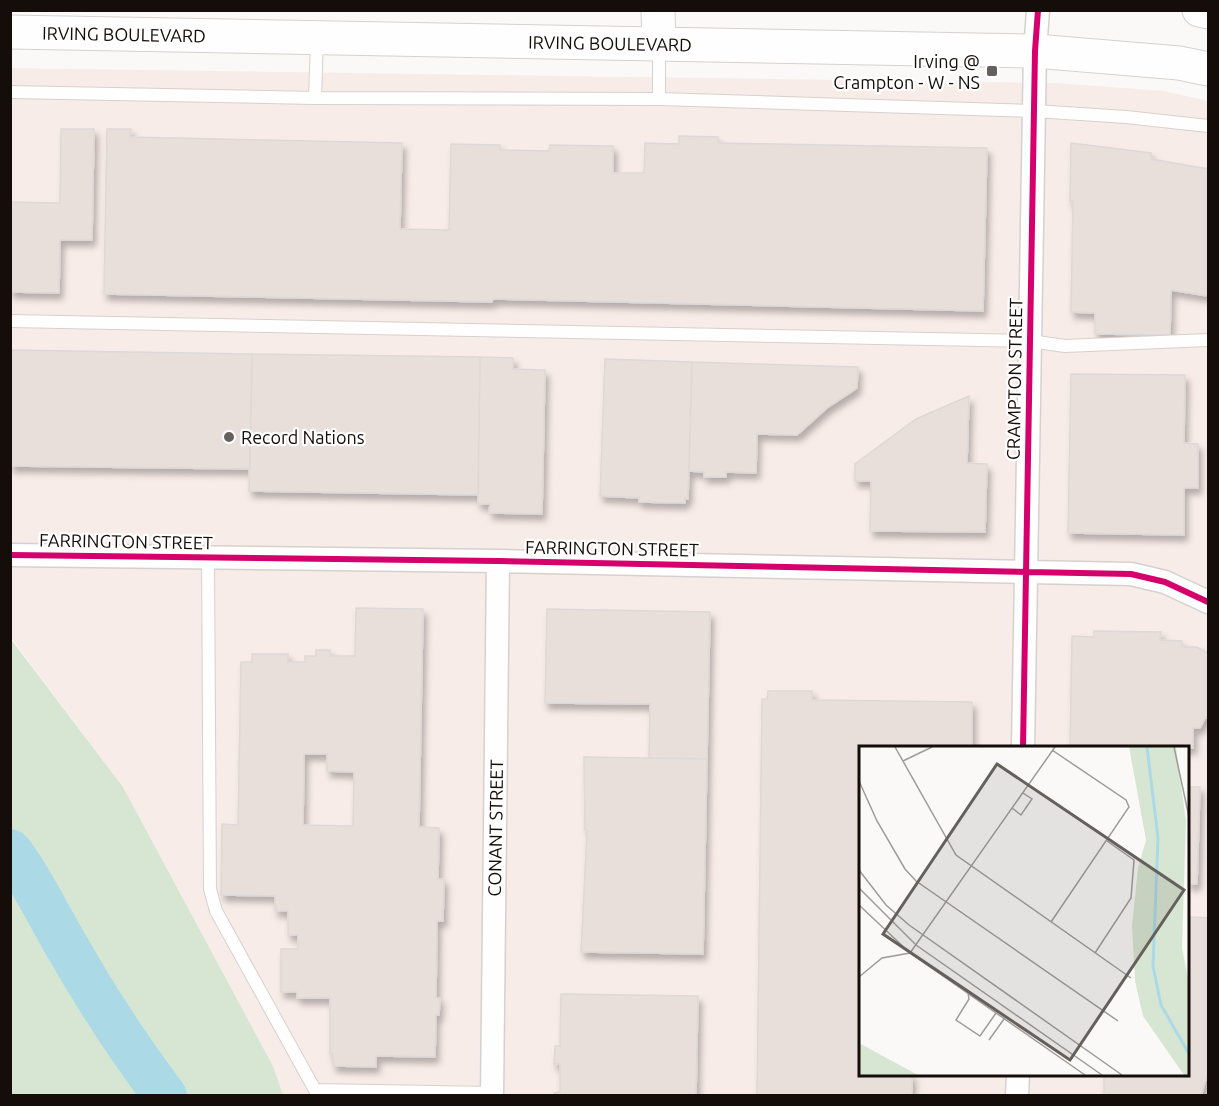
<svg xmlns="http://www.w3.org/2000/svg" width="1219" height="1106" font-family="Ubuntu,sans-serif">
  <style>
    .commercial { fill: #f8ece8; fill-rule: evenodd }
    .green { fill: #d7e6d2 }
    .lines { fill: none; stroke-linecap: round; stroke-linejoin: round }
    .river { stroke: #abdae6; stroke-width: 44 }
    .building { fill: #e8deda; stroke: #ded9d7; stroke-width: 1.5; fill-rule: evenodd; filter: url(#shadow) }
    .service-casing { stroke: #d6d1ce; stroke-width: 14 }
    .minor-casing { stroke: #d6d1ce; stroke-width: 25 }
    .secondary-casing { stroke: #d6d1ce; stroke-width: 35 }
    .service { stroke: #fefefe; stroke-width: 12 }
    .minor { stroke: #fefefe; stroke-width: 22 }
    .secondary { stroke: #fefefe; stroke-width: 33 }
    .cycleway-casing { stroke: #fff; stroke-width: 10 }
    .cycleway { stroke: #d6006c; stroke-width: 6 }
    .poi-dot { fill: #66605d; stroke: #fff; stroke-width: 2 }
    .labels { text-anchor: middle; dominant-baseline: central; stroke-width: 4.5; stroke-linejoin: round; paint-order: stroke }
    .street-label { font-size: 18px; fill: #150d0a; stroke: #fff }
    .poi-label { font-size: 18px; fill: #150d0a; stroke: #fff; text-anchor: end }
    .inset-river { fill: none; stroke: #abdae6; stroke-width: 3 }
    .inset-road { fill: none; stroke: #9f9b98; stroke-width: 1.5 }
    .view { fill: #66605d; fill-opacity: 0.15; stroke: #66605d; stroke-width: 3 }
    .inset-edge { fill: none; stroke: #150d0a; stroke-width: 3 }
  </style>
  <defs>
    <filter id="shadow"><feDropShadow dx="3.5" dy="6" stdDeviation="3" flood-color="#0004"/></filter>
  </defs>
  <rect width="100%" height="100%" fill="#fbf9f7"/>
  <path class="commercial" d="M11,68L1057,83L1164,91L1208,101V1095H283L273,1066L123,787L11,638ZM860,748H1188V1074H860Z"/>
  <path class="green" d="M10,638L123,787L273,1066L283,1095H11Z"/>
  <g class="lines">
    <path class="river" d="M10,851C31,878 45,909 62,938C93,993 127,1046 165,1096"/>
  </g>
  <path class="building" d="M61,129H94L92,240H60L59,293L10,292V202L60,203Z
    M107,129H131L130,137L402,143L400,229L449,230L451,144L500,145V150L549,151L550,145L613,146V173H644L645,143L679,144V136L718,137V143L987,148L983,311L493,299L492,302L104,294Z
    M1071,143L1151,153V159L1208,169V296L1171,290L1170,335L1095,334V313L1071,312L1073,201H1070Z
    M10,350L252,354L250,469L10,466Z
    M252,354L480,357L478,495L249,491Z
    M480,357L513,358V369L545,370L542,514L489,513L490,504H478Z
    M605,359L692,362L688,499H685V503L639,502V498L600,496Z
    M692,362L858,367L857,388L827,408L797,435L757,434L756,473L726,472V477H704V472L689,471Z
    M1071,374L1185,375L1184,443L1198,444V488H1184V535L1068,533Z
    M969,396L967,463L987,464L985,532L870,531L871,481H855V464L916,419Z
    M356,608L423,609L419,827L439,828L438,879H444L443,921H437L436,998H440L439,1015H436L435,1057L376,1056V1067L333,1066V1054H330V998H297V992H281V949H298V935H288V911H275V896L221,895L222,824L238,825L241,662H252V654H288V662H305V656H316V650H330V656H355ZM304,754H327V771L354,772L353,826L303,825Z
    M547,609L710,612L707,759L649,758L650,704L545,703Z
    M1094,631L1161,632L1160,640L1182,641V647H1197L1208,653V718L1206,717L1200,728H1193V748L1070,747L1072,636L1094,637Z
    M768,691H812V700L972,702V748H860V1074H912V1096H757L762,699H767Z
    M584,757L707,759L703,954L581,952L587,831L585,830Z
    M1188,787H1200L1197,884H1188Z
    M1188,917L1208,918V1072L1201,1096H1104V1074H1188Z
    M561,994L698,996L696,1096H554V1093L560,1092V1064H554L555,1046H560Z"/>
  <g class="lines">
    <defs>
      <path id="service" d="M10,92L315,98L659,99L1035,111L1126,117L1208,126
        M315,98L317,39
        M659,99V46
        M10,321L1030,341L1065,346L1208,340
        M208,557L210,889L216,911L315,1090L492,1093"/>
      <path id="minor" d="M10,555L498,561L1131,574L1165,582L1208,602
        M1023,748L1035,51L1038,10
        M492,1096L498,561
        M1017,1096L1018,1074"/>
      <path id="secondary" d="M658,10L659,44
        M1199,10L1208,12
        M10,32L1035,51L1179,63L1208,69"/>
    </defs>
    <use href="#service" class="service-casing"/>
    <use href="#minor" class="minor-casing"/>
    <use href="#secondary" class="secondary-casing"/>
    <use href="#service" class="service"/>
    <use href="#minor" class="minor"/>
    <use href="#secondary" class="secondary"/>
    <defs>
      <path id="cycleway" d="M10,555L498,561L1131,574L1165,582L1208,602
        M1023,748L1035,51L1038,10"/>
    </defs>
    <use href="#cycleway" class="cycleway-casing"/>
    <use href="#cycleway" class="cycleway"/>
  </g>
  <g class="poi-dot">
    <rect x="986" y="65" width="12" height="12" rx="3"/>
    <circle cx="229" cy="437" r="6"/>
  </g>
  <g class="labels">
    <g class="street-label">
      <text transform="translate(124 34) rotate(1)">IRVING BOULEVARD</text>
      <text transform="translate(610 43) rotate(1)">IRVING BOULEVARD</text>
      <text transform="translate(1014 379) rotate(-89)">CRAMPTON STREET</text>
      <text transform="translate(126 541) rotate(1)">FARRINGTON STREET</text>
      <text transform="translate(612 548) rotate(1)">FARRINGTON STREET</text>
      <text transform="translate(495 828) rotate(-89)">CONANT STREET</text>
    </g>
    <g class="poi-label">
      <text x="980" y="61">Irving @<tspan x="980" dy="21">Crampton - W - NS</tspan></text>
      <text x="241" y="437" text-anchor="start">Record Nations</text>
    </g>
  </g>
  <g transform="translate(859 746)">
    <rect width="330" height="330" fill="#fbf9f7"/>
    <path d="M270,1H317L327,75L323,202L330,237V329H325L284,270L276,235L273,180L279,122L287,94ZM0,297L59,329H0Z" fill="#d7e6d2"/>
    <path class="inset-river" d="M288,1L299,92L294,220L302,259L330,308"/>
    <path class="inset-road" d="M36,1L97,109L272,232M315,1L330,71M44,15L73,1M0,35L18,75L46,123L57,135L259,275M153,62L162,69L173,53L164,47M0,124L27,159L50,179L263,329M0,142L57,199L243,329M0,159L51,207L226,329M192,176L270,61L267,54L193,4M236,207L272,152L275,114L248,95M0,231L23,212L51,207L196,1M109,247L110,253L97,274L121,290L137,267M130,294L145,273"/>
    <path class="view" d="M138,18L325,144L211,314L24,188Z"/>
    <rect width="330" height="330" class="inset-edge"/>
  </g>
  <rect width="1219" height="1106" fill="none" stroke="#150d0a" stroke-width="24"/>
</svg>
